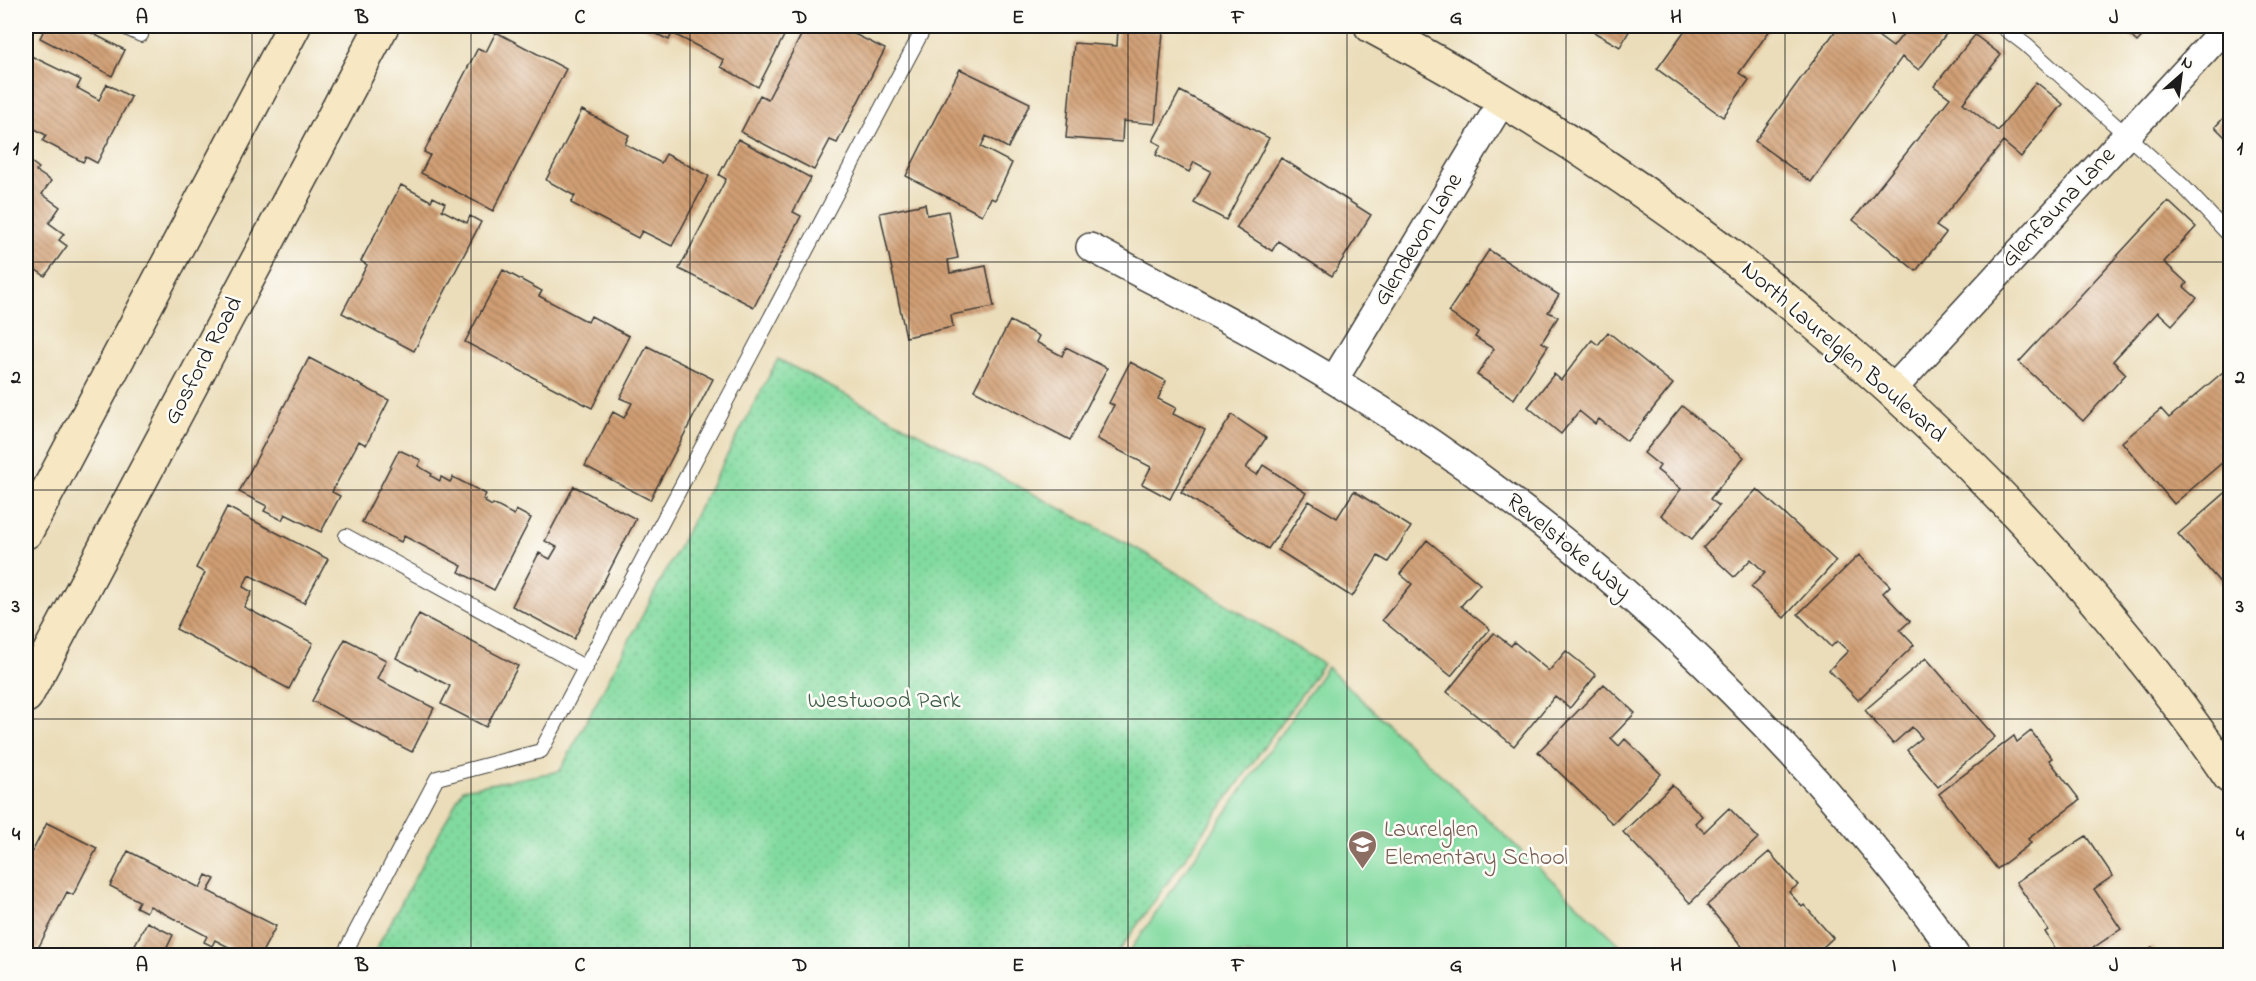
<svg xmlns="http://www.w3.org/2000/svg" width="2256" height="981" font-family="'Indie Flower',sans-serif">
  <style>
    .grass { fill: url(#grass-dots); stroke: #4e7b5e; stroke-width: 1.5 }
    .pitch { fill: #81da9f; stroke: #4e7b5e; stroke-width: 1.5 }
    .building { fill: url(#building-back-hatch) }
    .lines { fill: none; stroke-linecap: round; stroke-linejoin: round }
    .lane-casing { stroke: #3b3934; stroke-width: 16 }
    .street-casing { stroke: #3b3934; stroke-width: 30 }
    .secondary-casing { stroke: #3b3934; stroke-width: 36 }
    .lane { stroke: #fff; stroke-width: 14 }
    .street { stroke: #fff; stroke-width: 27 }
    .secondary { stroke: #f7e8c3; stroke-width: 33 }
    .grid { fill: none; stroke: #1c1c1c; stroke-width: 1.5; stroke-opacity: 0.55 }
    .labels { text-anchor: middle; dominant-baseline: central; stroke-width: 5; stroke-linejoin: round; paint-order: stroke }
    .street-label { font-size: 24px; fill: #1c1c1c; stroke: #fdfcf7 }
    .park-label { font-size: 24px; fill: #3f5e4a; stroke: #fdfcf7 }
    .education-label { font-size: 24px; fill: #785e54; stroke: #fdfcf7; text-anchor: start }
    .neatline { fill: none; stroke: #1c1c1c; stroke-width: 2 }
    .grid-label { font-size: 20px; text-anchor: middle; font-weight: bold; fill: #1c1c1c }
  </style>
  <defs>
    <pattern id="grass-dots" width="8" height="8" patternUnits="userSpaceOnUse" patternTransform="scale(1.5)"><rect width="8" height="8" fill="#81da9f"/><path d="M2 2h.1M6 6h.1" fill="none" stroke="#6fba88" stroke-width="1.8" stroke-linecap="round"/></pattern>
    <pattern id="building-back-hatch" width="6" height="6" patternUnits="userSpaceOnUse" patternTransform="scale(1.5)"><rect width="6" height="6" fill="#d09e73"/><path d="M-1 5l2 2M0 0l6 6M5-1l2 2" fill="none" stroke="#a8805e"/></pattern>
  </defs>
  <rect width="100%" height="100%" fill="#fdfcf7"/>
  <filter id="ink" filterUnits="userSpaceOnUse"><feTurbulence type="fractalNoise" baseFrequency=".0167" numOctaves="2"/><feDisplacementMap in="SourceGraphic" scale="12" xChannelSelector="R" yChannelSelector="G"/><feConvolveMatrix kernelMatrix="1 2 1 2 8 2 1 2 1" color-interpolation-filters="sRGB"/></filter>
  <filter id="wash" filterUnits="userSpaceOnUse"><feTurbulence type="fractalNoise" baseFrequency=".008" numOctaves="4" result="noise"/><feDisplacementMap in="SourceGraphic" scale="24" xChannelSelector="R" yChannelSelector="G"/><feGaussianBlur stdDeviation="1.35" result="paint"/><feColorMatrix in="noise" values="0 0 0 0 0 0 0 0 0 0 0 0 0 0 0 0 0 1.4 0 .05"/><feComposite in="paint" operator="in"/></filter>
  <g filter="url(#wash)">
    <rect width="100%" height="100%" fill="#ebddb9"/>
    <path class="grass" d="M778,359L1143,552L1323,664L1116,955H373L463,789L560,771Z"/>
    <path class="pitch" d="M1327,667L1631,955H1127Z"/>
    <g id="blocks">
      <path class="building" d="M46,26H78L125,50L112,76L40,38Z
        M640,26H789L758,87L721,67L724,60L672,33L669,40Z
        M806,26H838L885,49L837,143L830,140L814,170L741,132L760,95L768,99Z
        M1583,26H1632L1620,47Z
        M1688,26H1773L1739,73L1749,80L1723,117L1657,69Z
        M1839,26H1864L1893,47L1909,26H1952L1919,70L1902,57L1811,182L1755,141Z
        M2120,26H2152L2137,42Z
        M1118,29L1163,32L1155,124L1123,121L1122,142L1066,138L1074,43L1117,46Z
        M496,32L566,69L493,211L421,173L430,155L424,152L478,48L486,52Z
        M1975,35L2001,55L1963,103L1998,131L2036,82L2063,104L2021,157L2003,142L1936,226L1946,233L1916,271L1853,220L1950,98L1934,86Z
        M31,56L81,80L77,88L99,100L107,84L131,97L97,163L86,157L83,162L43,141L46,135L26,124V62L28,63Z
        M960,69L1030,103L1008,148L986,136L981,147L1012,163L995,200L991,198L982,215L906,176Z
        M1180,91L1269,138L1226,220L1194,203L1211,171L1194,162L1189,172L1156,155L1161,145L1153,141Z
        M582,110L629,135L625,144L661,163L666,154L709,176L672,246L642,231L638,238L571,203L575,196L546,180Z
        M2230,111V142L2215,127Z
        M738,139L811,178L793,212L801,216L754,307L679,269L726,179L719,175Z
        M26,158L39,168L36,171L51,181L42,194L60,207L49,223L64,234L59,240L67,246L45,276L26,263Z
        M1281,158L1371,215L1332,276L1278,241L1272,251L1236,228Z
        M401,185L431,201L433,197L445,203L442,210L467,223L470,216L481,222L414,351L342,313L367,265L361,261Z
        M2168,201L2196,227L2164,262L2187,283L2184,287L2197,298L2172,325L2158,312L2113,361L2126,374L2083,421L2019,362Z
        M925,204L927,215L948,211L958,258L948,260L950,273L986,266L994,307L951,315L953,327L906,337L880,213Z
        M1489,250L1559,295L1548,312L1558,317L1542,342L1548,346L1514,399L1477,375L1494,349L1475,337L1478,332L1448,312Z
        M503,270L542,291L539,296L588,322L591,316L629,336L592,408L465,342Z
        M1010,321L1039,336L1036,342L1062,356L1066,347L1107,368L1070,440L974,390Z
        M1608,332L1673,384L1627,441L1599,419L1595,424L1579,411L1561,434L1528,407L1554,374L1561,380L1592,340L1598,345Z
        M647,346L713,379L650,500L585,466L613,412L624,418L632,403L620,398Z
        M309,358L389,400L366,445L359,441L332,492L340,496L321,532L285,514L282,520L264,511L267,506L239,492Z
        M1130,362L1166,381L1158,399L1176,408L1173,414L1205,430L1170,499L1142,484L1151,467L1097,439L1114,405L1109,403Z
        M2230,366V456L2174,504L2122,442L2161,409L2169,418Z
        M1682,406L1744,457L1710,499L1719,506L1692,539L1661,515L1681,489L1657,470L1660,466L1644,453Z
        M1232,415L1266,438L1246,468L1257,475L1263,465L1306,493L1268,549L1181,492Z
        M399,450L421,460L418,466L432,474L431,476L440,481L441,477L450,482L453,477L486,494L483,499L486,500L485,502L492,506L493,504L514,515L516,510L531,518L494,590L459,572L462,566L404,536L401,542L362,522Z
        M574,486L636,519L574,639L512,606L539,553L550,559L557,547L545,541Z
        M1757,489L1836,561L1784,618L1751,587L1765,573L1751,559L1734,577L1703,548Z
        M2230,489V594L2178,534Z
        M1354,491L1411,527L1388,562L1378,556L1352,597L1278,550L1309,501L1337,518Z
        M227,507L328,559L304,603L249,575L243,587L252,592L244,607L313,643L289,689L176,629L205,573L196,568Z
        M1427,540L1480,584L1461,606L1490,629L1451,676L1382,620L1412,584L1400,574Z
        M1859,555L1890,586L1883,593L1910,621L1900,630L1914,645L1858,700L1829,670L1848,651L1837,641L1831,647L1798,614Z
        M419,614L518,666L486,727L441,704L450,686L396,658Z
        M1494,633L1511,646L1514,642L1549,671L1566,651L1596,675L1570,708L1555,696L1514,746L1447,692Z
        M345,639L386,660L377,679L434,708L412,752L312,701Z
        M1926,658L1995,737L1938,787L1907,750L1922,738L1912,727L1893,744L1865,710Z
        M1604,684L1635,713L1611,738L1619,746L1625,739L1661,774L1613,824L1538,752Z
        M2031,731L2052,758L2049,760L2080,800L2028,839L2031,843L1997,869L1939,794L2014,736L2017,742Z
        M1672,785L1702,816L1695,823L1704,832L1729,808L1758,838L1690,903L1623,832Z
        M47,823L97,848L73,895L67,892L34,956H26V864Z
        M2086,836L2113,876L2094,889L2121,929L2081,956H2060L2045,932L2048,930L2016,882Z
        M128,851L200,888L206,875L215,879L208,891L276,926L260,956H246L215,940L212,946L204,942L207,936L150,906L146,912L136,907L139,901L110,886Z
        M1769,852L1798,885L1789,892L1802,907L1804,905L1833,938L1813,956H1750L1707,905Z
        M147,922L173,935L163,956H129Z
        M2152,947L2157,956H2137Z"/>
    </g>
  </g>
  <g filter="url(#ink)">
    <use href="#blocks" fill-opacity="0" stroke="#3b3934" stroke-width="1.5"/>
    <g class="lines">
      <defs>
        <path id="lane" d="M122,26L141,35
          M2001,26L2026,45L2183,186L2230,236
          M346,536L586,668
          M343,956L437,778L541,751L925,26"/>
        <path id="street" d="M1090,247C1172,291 1255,332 1335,381C1528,498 1701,645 1848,817C1886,861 1923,907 1956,956
          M1334,380L1503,100
          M1892,390L2227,26"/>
        <path id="secondary" d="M1371,26C1708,204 2014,461 2230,777
          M26,532L294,26
          M26,696L382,26"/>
      </defs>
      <use href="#lane" class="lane-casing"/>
      <use href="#street" class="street-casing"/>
      <use href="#secondary" class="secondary-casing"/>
      <use href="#lane" class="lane"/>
      <use href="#street" class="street"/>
      <use href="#secondary" class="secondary"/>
    </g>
  </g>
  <path class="grid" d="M252,26V956M471,26V956M690,26V956M909,26V956M1128,26V956M1347,26V956M1566,26V956M1785,26V956M2004,26V956M26,262H2230M26,490H2230M26,719H2230"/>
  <defs>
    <symbol id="school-pin" viewBox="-11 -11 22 30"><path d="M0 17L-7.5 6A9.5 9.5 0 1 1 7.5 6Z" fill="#8d6e63" stroke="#fdfcf7"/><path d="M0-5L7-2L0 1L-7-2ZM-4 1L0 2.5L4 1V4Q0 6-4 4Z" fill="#fff"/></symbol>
  </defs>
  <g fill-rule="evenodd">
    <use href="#school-pin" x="1346" y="828" width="33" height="45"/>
  </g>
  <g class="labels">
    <g class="street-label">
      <text transform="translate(2059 208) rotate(-47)">Glenfauna Lane</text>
      <text transform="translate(1419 240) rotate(-59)">Glendevon Lane</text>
      <text transform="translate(1843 353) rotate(41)">North Laurelglen Boulevard</text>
      <text transform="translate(204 361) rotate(-62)">Gosford Road</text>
      <text transform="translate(1568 547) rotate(39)">Revelstoke Way</text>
    </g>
    <g class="park-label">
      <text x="884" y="701">Westwood Park</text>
    </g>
    <g class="education-label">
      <text x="1384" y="830">Laurelglen<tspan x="1384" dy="28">Elementary School</tspan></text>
    </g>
  </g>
  <rect width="2256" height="981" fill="none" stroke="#fdfcf7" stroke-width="66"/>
  <g transform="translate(2181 75) rotate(28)" stroke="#fdfcf7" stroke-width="4.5" paint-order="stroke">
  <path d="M0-4.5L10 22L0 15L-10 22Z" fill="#1c1c1c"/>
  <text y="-9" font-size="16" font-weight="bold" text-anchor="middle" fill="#1c1c1c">N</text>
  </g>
  <rect x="33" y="33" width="2190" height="915" class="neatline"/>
  <g class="grid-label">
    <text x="142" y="23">A</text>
    <text x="362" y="23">B</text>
    <text x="580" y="23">C</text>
    <text x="800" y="23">D</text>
    <text x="1018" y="23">E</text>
    <text x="1238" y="23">F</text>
    <text x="1456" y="23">G</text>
    <text x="1676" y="23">H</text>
    <text x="1894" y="23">I</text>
    <text x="2114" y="23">J</text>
    <text x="16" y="154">1</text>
    <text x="2240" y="154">1</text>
    <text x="16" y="383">2</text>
    <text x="2240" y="383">2</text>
    <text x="16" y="612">3</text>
    <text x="2240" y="612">3</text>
    <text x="16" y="840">4</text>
    <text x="2240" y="840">4</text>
    <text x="142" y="971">A</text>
    <text x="362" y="971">B</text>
    <text x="580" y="971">C</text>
    <text x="800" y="971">D</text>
    <text x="1018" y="971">E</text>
    <text x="1238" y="971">F</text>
    <text x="1456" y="971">G</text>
    <text x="1676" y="971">H</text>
    <text x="1894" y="971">I</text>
    <text x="2114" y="971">J</text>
  </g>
</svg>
